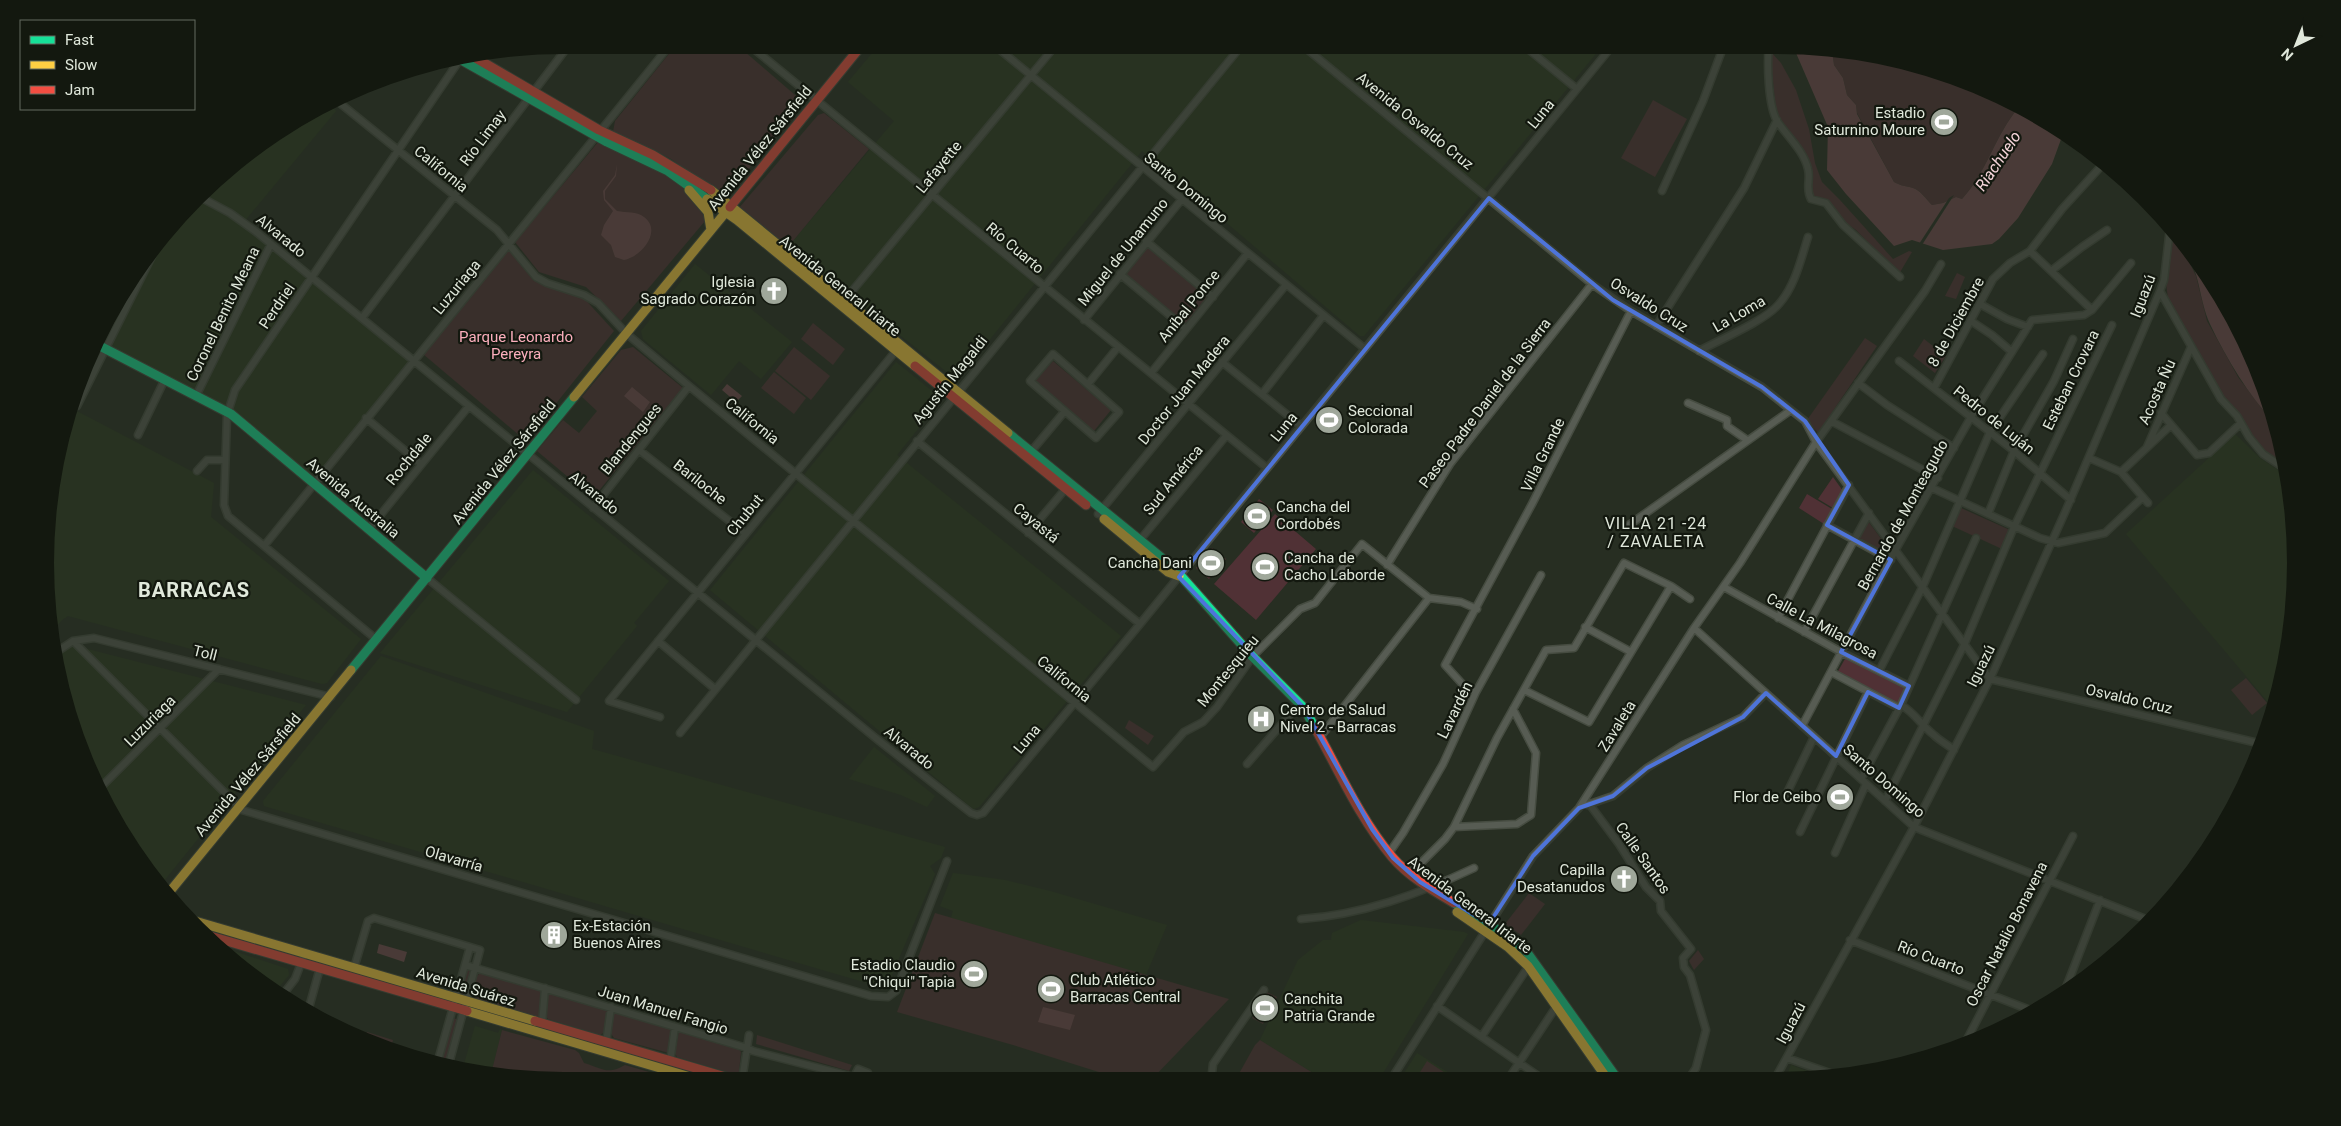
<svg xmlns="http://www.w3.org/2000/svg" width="2341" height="1126" font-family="Roboto,sans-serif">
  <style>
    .built { fill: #2a391f }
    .green { fill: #503135 }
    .water { fill: #734b51 }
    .pier { fill: #272e22 }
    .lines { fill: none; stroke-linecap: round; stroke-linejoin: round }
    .street-casing { stroke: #464c41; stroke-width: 9 }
    .fast-casing { stroke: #464c41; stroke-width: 11 }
    .slow-casing { stroke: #464c41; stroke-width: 11 }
    .jam-casing { stroke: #464c41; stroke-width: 11 }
    .street { stroke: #575c53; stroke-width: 6 }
    .fast { stroke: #16e098; stroke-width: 9 }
    .slow { stroke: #ffcf43; stroke-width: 9 }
    .jam { stroke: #f24e42; stroke-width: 9 }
    .marked { fill: none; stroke: #4e74d9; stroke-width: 4; stroke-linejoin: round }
    .labels { text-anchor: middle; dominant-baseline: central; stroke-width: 4.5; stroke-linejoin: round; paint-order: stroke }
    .poi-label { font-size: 15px; fill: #e0e8db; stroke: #13180f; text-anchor: start }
    .street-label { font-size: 15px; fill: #e0e8db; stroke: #13180f }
    .park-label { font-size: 15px; fill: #fbaebc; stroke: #13180f }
    .water-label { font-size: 16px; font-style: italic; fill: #f6d6db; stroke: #13180f }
    .neighbourhood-label { font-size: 16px; letter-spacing: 1px; fill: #e0e8db; stroke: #13180f }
    .district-label { font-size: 20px; font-weight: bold; letter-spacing: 1px; fill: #e0e8db; stroke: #13180f }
  </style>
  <rect width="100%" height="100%" fill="#272e22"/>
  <path class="built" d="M879,45H1603L1364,336H1360L1142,151L957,380L788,247L894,121L848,82Z
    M328,103L336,111L243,223L414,361L316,478L219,406L96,343L132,275L174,221L247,152L304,114Z
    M695,264L792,342L761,379L739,361L711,395L643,339L641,331Z
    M896,362L942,399L897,455L1121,636L979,807L973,809L710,590Z
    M71,408L214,483L211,517L361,639L327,683L322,684L68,616L62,620L50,633L45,563L55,462Z
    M2235,434L2260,458L2287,476L2296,563L2286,664L2273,708L2126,534Z
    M533,470L669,581L634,623L637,626L567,712L380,653Z
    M64,643L306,705L159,887L152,878L99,792L72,729L54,652Z
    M381,656L594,731L592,749L945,847L941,858L930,866L935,874L891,977L874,985L264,806L263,801Z
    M874,747L935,796L927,807L901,795L849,779Z
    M953,873L1005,880L1050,891L1167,925L1146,975L951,918L953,911L940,906Z
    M1361,920L1464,932L1468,934L1380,1078H1321L1260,1040L1298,960L1323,940H1331L1332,933Z
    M218,946L288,969L289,975L274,993Z
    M475,1026L498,1033L500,1029L502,1030L491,1074L462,1071Z
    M1417,1053L1457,1078H1401Z
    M1791,1065L1823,1077H1786Z"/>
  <path class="green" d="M676,45H737L802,101L729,194L723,196L671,159L652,149L613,132L615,121Z
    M1832,50L1879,55L1976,85L2019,107C1995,135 1987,172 1962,199L1956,197L1943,203L1932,205C1926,199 1921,191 1913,188C1906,186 1901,186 1894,182L1857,113L1856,105L1847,95L1843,78L1834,65Z
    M1772,53L1781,63L1796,90L1809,129L1815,163L1822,182L1840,200L1893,259L1909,251L1912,252L1899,274L1856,230L1843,221L1829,202L1816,198L1811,192L1812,171L1807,158L1776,112L1771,61Z
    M1653,100L1687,119L1655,177L1621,158Z
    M824,113L869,149L788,247L739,208L818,115Z
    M599,141C626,155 670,173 691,194C697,200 701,209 706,216L705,221L621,321L586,287L539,272L515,242Z
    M2172,230L2183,244L2182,247L2196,276L2207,321L2238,377L2275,426L2287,468L2258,446L2221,395L2168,298L2166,284Z
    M1148,246L1208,296L1185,324L1125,274Z
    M508,248L533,280L581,295L614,331L526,441L423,354Z
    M1957,273L1965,277L1956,299L1945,296Z
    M813,323L845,349L833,365L801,339Z
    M1865,338L1877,346L1818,433L1807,420Z
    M1924,339L1946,356L1935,373L1913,356Z
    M633,347L683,388L593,498L537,451L563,420L579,433L597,411L582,397L621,350Z
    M794,347L830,376L811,400L775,371Z
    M1053,361L1111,410L1094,431L1035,381Z
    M774,372L806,398L794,414L761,388Z
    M1833,477L1843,491L1833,508L1818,499Z
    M1807,494L1832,509L1824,524L1799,508Z
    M1259,499L1273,510L1254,533L1241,522Z
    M1961,508L2010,530L2002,549L1952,526Z
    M1275,514L1316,549L1256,620L1214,584Z
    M1868,521L1891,552L1888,557L1858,540Z
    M1212,548L1226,559L1209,579L1196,568Z
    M1846,657L1906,688L1897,705L1837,673Z
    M2246,678L2267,703L2252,715L2231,690Z
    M1129,720L1154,736L1148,745L1125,728Z
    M1529,893L1545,904L1521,935L1505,924Z
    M935,913L1229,999L1152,1079H1121L1013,1045L897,1012Z
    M191,923L287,952L288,953L194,926Z
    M1698,950L1704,959L1694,970L1689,961Z
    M310,959L444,998V999H443Z
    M467,969L473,971L465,997L459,996Z
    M481,972L542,991L540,1016H533L476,999L473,994L477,976Z
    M1267,992L1277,997L1263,1024L1252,1018Z
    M551,993L608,1010L606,1031L600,1035L548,1019L545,1015L547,996Z
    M473,1007L727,1080H720Z
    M616,1011L671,1028L669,1053L614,1038L610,1032L613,1014Z
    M453,1018L459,1020L446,1066L440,1064Z
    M502,1030L575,1050L579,1053L584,1063C604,1069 607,1075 625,1065L680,1081H563L491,1074Z
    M679,1031L738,1048L741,1052L739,1072L734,1074L677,1057L675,1053Z
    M367,1032L393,1040L391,1049L364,1041Z
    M757,1035L852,1065L849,1071L756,1044Z
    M1260,1040L1321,1078L1236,1079L1255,1045Z
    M1427,1061L1453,1078H1420L1417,1077Z"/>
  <path class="water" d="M1793,46L1832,50L1834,65L1843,78L1847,95L1856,105L1857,114L1894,182C1901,186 1906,186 1913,188C1921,191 1926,199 1932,205L1943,203L1956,197L1962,199C1987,172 1995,135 2019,107L2064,131L2052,164L2018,218L1999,239L1992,244L1943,250L1912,240L1894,246L1846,194L1827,170L1828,127Z
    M617,164L616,176L605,191V199L617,211C627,213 636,211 644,217C663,231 641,257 624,260L615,257L611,245L601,235L604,225L613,211L604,200L603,191L615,175Z
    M2184,245L2209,275L2257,365L2275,424C2248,394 2227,360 2210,324C2198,298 2201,271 2183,248Z
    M727,384L742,396L736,402L722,390Z
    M632,387L650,402L643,412L624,396Z
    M379,944L407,952L404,962L377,953Z
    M1043,1007L1075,1015L1070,1030L1038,1022Z"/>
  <path class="pier" d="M1954,195L1922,245L1919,244L1949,198Z"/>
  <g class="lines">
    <defs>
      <path id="street" d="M749,45L1267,468
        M994,45L1364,348
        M1302,45L1592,284L1631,311L1762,387L1805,421L1816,442L1990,679
        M1523,45L1577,89
        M1769,45C1767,63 1768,105 1777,121C1787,136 1804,151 1808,169C1811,180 1805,188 1811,199L1826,203L1843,225L1900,277
        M758,52L764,45
        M336,100L497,230L536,277L547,283L584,295L598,303L627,334L689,386L1153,767L1184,732L1203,722L1217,707L1253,656L1300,609L1315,603L1362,544L1429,598L1321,736
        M1662,191L1703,101L1724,45
        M200,197L230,213L255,231L878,740L971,813L977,815L983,813L1140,624L1613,45
        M1146,241L1213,297
        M2030,251L2092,310
        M2051,271L2082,247L2107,230
        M1120,274L1186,329
        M2160,291L2221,399L2237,416L2249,437L2263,454L2287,470
        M843,302L1056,45
        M1980,304L2007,319L2028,327
        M362,318L569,45
        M1084,320L1182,199
        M1971,321L1992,335L2012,352
        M1656,326L1744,188L1777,120
        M1699,351C1719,340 1765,321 1779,304C1795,286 1801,259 1808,237
        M1053,354L1119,412L1096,438L1030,381Z
        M1899,361L2014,451L2071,500
        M1222,362L1301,426
        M1151,373L1247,254
        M1858,383L1887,405L1954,448
        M1088,384L1118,347
        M1934,388L1993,279L2010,263L2030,251L2062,209L2104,163
        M1262,394L1323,316
        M196,396L271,244
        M1688,403L1727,420V426L1747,440
        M77,406L162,236
        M2161,413L2197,455L2209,453L2241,423
        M366,418L421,464
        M1831,421L1938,478
        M138,435L165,379
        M917,441L1140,624
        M2147,447L2191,347
        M639,450L746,534
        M1029,454L1065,411
        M2089,458L2121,472L2148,503
        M197,471L207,460H225
        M2121,472L2171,425
        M1932,488L2040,538L2058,543L2105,533L2143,497
        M593,508L689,386
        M1098,514L1285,286
        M1988,514L2014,451L2054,381L2073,339
        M1629,525L1791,410
        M1827,525L1891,560
        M369,529L469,406
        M1028,533L1068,486
        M1140,540L1226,436
        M264,546L670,45
        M1387,565L1450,464L1592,284
        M427,578L576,700
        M1724,587L1841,652L1909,686
        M1429,598L1461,602L1477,609
        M1778,618L1849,485
        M1585,627L1631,652
        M1694,628L1914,827L2148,920
        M1804,632L1869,513
        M377,640L228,516L224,505L227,415L235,390L463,55
        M73,641L242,810L871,996L888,997L896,991L947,861
        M658,641L715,689
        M55,653L73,641L94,638L331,697
        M1879,671L1923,586L1990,432L2043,354
        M1831,672L1899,708
        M1990,679L2262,744
        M1524,690L1589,722L1671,586
        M1476,692L1466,688L1445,665L1532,504L1631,311
        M1901,705C1914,712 1922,726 1934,735C1940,741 1947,744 1954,750
        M660,717L609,701L899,347
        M1802,726L1896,549L1971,417L2032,320L2084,315L2092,310L2131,263
        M680,733L1242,45
        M1247,764L1300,703
        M1861,779L1901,705L1976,538
        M98,790L219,669
        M1786,795L1814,737
        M1885,801L1965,643L2014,527L2112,325
        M1587,805L1613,796L1647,768L1683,745L1743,717L1766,693
        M1590,805L1619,844L1646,887L1660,901L1661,911L1691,949L1683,958L1684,967L1690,975L1706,1030L1696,1068L1690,1077
        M1454,827L1517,824L1531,815L1536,753L1513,709
        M1800,832L1868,692
        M1389,853L1403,833L1443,764L1476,692L1541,575
        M1835,853L1866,784
        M1410,874L1445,839L1454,827L1497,738L1546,650L1574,648L1624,563L1671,586L1690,599
        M1301,919C1362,915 1419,894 1474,868
        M1850,940L2030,1010
        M465,965L747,1048L753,1051L854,1077
        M354,968L368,921L374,918L480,950L448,1067
        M2065,990L2100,900
        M281,997L295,979L305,953
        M1437,1006L1541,1078
        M308,1011L320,968
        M542,1024L545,988
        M1482,1036L1530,964
        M606,1043L611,1007
        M1964,1045L2073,836
        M1787,1058L1841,1077
        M670,1062L675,1027
        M437,1064L470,947
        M1776,1077L1914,827L1990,679L2066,510L2160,291L2164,280L2170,228
        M1392,1078L1533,856L1579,808L1694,628L1740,563L1816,442L1925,291L1941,264
        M1509,1078L1558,1004
        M853,1079L858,1069L868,1073L865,1080
        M1214,1079L1212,1073L1213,1064L1264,990
        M742,1080L749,1035"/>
      <path id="fast" d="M456,57L607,142L668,171L707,199
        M96,344L231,414L427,578
        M1008,433L1173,567L1249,653L1304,708L1315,728
        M351,670L574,397
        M1454,903L1489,924L1526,951L1616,1077"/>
      <path id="slow" d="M689,190L708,212L711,230
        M711,190L1008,433
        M707,199L737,220L915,366
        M574,397L730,207
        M1104,519L1168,572L1179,576
        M167,895L351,670
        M1457,912L1508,947L1528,966L1606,1077
        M188,919L535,1021
        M467,1011L704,1081"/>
      <path id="jam" d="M469,54L599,130L653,155L711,190
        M730,207L862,45
        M915,366L1086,505
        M1315,728C1339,771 1360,819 1392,857C1409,877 1432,890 1454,903
        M203,934L467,1011
        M535,1021L736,1080"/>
    </defs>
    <use href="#street" class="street-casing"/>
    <use href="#fast" class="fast-casing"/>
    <use href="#slow" class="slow-casing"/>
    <use href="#jam" class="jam-casing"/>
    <use href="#street" class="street"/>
    <use href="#fast" class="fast"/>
    <use href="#slow" class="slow"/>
    <use href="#jam" class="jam"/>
  </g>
  <path d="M0 0H2341V1126H0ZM1489,198L1613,300L1762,387L1805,421L1849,485L1827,525L1891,560L1841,652L1909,686L1899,708L1868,692L1836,756L1766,693L1743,717L1647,768L1613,796L1579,808L1533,856L1489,924L1420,882L1393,858L1372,829L1304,708L1179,577Z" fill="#272e22" fill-opacity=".55" fill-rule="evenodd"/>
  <path class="marked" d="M1489,198L1613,300L1762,387L1805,421L1849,485L1827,525L1891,560L1841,652L1909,686L1899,708L1868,692L1836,756L1766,693L1743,717L1647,768L1613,796L1579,808L1533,856L1489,924L1420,882L1393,858L1372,829L1304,708L1179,577Z"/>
  <defs>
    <symbol id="stadium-disc" viewBox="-11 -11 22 22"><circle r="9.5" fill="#9fa79a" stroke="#13180f"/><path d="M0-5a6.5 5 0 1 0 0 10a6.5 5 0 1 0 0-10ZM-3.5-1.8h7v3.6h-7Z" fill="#fff"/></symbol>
    <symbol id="church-disc" viewBox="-11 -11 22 22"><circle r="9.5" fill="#9fa79a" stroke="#13180f"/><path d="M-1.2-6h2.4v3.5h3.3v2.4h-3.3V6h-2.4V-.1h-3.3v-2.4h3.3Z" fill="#fff"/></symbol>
    <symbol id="hospital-disc" viewBox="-11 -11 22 22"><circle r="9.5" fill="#9fa79a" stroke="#13180f"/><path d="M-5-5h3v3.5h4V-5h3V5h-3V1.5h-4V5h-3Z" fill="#fff"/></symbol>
    <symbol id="building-disc" viewBox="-11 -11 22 22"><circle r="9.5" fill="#9fa79a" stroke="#13180f"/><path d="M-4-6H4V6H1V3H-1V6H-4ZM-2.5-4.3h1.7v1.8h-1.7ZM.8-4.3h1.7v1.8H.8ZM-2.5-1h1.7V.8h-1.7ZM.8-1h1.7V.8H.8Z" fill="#fff"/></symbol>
  </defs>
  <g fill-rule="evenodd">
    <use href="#stadium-disc" x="1928" y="106" width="32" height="32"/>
    <use href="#church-disc" x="758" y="275" width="32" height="32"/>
    <use href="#stadium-disc" x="1313" y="404" width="32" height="32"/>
    <use href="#stadium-disc" x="1241" y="500" width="32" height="32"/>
    <use href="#stadium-disc" x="1195" y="547" width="32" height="32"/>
    <use href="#stadium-disc" x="1249" y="551" width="32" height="32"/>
    <use href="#hospital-disc" x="1245" y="703" width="32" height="32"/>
    <use href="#stadium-disc" x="1824" y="781" width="32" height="32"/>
    <use href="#church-disc" x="1608" y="863" width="32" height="32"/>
    <use href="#building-disc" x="538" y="919" width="32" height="32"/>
    <use href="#stadium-disc" x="958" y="958" width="32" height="32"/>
    <use href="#stadium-disc" x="1035" y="973" width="32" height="32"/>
    <use href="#stadium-disc" x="1249" y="992" width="32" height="32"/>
  </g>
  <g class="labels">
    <g class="poi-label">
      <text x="1925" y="113" text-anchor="end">Estadio<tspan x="1925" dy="17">Saturnino Moure</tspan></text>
      <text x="755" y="282" text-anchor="end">Iglesia<tspan x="755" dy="17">Sagrado Corazón</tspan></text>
      <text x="1348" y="411">Seccional<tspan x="1348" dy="17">Colorada</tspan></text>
      <text x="1276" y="507">Cancha del<tspan x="1276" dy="17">Cordobés</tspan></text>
      <text x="1284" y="558">Cancha de<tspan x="1284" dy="17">Cacho Laborde</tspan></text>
      <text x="1192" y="563" text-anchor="end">Cancha Dani</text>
      <text x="1280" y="710">Centro de Salud<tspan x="1280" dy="17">Nivel 2 - Barracas</tspan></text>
      <text x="1821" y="797" text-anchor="end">Flor de Ceibo</text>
      <text x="1605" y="870" text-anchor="end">Capilla<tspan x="1605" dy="17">Desatanudos</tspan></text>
      <text x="573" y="926">Ex-Estación<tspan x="573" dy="17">Buenos Aires</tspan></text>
      <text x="955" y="965" text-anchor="end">Estadio Claudio<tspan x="955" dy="17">"Chiqui" Tapia</tspan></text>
      <text x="1070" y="980">Club Atlético<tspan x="1070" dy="17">Barracas Central</tspan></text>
      <text x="1284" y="999">Canchita<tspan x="1284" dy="17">Patria Grande</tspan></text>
    </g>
    <g class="street-label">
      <text transform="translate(1541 114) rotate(-51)">Luna</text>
      <text transform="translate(1415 121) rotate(39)">Avenida Osvaldo Cruz</text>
      <text transform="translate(483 138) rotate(-53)">Río Limay</text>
      <text transform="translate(760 148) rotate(-51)">Avenida Vélez Sársfield</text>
      <text transform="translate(939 167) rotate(-51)">Lafayette</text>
      <text transform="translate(441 169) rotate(39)">California</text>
      <text transform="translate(1186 188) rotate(39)">Santo Domingo</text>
      <text transform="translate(281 236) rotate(39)">Alvarado</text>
      <text transform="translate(1015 248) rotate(40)">Río Cuarto</text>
      <text transform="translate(1123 252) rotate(-51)">Miguel de Unamuno</text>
      <text transform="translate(840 286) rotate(39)">Avenida General Iriarte</text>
      <text transform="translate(457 287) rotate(-51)">Luzuriaga</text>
      <text transform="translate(2143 296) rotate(-69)">Iguazú</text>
      <text transform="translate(1649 305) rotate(32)">Osvaldo Cruz</text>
      <text transform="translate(277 306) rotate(-56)">Perdriel</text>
      <text transform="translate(1189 306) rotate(-51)">Aníbal Ponce</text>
      <text transform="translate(223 314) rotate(-64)">Coronel Benito Meana</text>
      <text transform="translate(1739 314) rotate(-30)">La Loma</text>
      <text transform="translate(1956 322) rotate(-61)">8 de Diciembre</text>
      <text transform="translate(950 380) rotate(-51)">Agustín Magaldi</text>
      <text transform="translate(2071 380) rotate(-64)">Esteban Crovara</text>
      <text transform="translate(1184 390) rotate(-51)">Doctor Juan Madera</text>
      <text transform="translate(2157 392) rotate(-66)">Acosta Ñu</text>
      <text transform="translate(1485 403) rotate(-53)">Paseo Padre Daniel de la Sierra</text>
      <text transform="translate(1994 420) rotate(39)">Pedro de Luján</text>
      <text transform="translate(752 421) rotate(39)">California</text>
      <text transform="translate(1284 427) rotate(-51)">Luna</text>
      <text transform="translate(631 439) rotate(-51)">Blandengues</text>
      <text transform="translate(1543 455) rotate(-64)">Villa Grande</text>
      <text transform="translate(409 459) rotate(-51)">Rochdale</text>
      <text transform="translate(504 462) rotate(-51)">Avenida Vélez Sársfield</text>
      <text transform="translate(1173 480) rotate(-51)">Sud América</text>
      <text transform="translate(700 482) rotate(38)">Bariloche</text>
      <text transform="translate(594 493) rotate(39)">Alvarado</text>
      <text transform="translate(353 498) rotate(40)">Avenida Australia</text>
      <text transform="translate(745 515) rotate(-51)">Chubut</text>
      <text transform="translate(1903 515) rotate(-61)">Bernardo de Monteagudo</text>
      <text transform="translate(1036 523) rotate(39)">Cayastá</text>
      <text transform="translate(1822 626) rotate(28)">Calle La Milagrosa</text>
      <text transform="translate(205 653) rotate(14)">Toll</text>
      <text transform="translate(1981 666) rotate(-64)">Iguazú</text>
      <text transform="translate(1228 671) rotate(-51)">Montesquieu</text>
      <text transform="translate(1064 679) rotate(39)">California</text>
      <text transform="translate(2129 699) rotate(13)">Osvaldo Cruz</text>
      <text transform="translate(1455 710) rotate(-64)">Lavardén</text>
      <text transform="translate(150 721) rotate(-45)">Luzuriaga</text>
      <text transform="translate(1617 726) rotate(-58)">Zavaleta</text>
      <text transform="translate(1027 739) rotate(-50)">Luna</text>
      <text transform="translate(909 748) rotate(39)">Alvarado</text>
      <text transform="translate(248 775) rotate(-50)">Avenida Vélez Sársfield</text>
      <text transform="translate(1884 781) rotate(41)">Santo Domingo</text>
      <text transform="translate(1643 858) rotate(55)">Calle Santos</text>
      <text transform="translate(454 859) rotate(16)">Olavarría</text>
      <text transform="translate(1470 905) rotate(37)">Avenida General Iriarte</text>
      <text transform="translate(2007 934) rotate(-63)">Oscar Natalio Bonavena</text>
      <text transform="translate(1931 958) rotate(21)">Río Cuarto</text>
      <text transform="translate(466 987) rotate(17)">Avenida Suárez</text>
      <text transform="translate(663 1010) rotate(17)">Juan Manuel Fangio</text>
      <text transform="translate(1791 1023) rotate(-62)">Iguazú</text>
    </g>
    <g class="park-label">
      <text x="516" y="337">Parque Leonardo<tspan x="516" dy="17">Pereyra</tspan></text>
    </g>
    <g class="water-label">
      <text transform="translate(1998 161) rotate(-56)">Riachuelo</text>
    </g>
    <g class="neighbourhood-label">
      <text x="1656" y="523">VILLA 21 -24<tspan x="1656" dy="18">/ ZAVALETA</tspan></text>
    </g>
    <g class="district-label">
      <text x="194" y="590">BARRACAS</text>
    </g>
  </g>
  <path d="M0 0H2341V1126H0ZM563 54H1778A509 509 0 0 1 2287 563V563A509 509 0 0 1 1778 1072H563A509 509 0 0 1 54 563V563A509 509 0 0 1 563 54Z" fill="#13180f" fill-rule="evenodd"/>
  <rect x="20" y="20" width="175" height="90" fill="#13180f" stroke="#656b61"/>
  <rect x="30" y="36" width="25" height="8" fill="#16e098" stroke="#656b61"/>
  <text x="65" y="45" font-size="15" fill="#e0e8db">Fast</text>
  <rect x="30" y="61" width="25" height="8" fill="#ffcf43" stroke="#656b61"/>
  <text x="65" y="70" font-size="15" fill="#e0e8db">Slow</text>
  <rect x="30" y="86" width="25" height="8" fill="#f24e42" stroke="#656b61"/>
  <text x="65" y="95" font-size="15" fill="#e0e8db">Jam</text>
  <g transform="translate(2296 45) rotate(223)" stroke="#13180f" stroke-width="4" paint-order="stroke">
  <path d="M0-4L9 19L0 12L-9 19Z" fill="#e0e8db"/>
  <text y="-8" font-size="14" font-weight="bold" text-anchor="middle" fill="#e0e8db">N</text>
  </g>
</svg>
